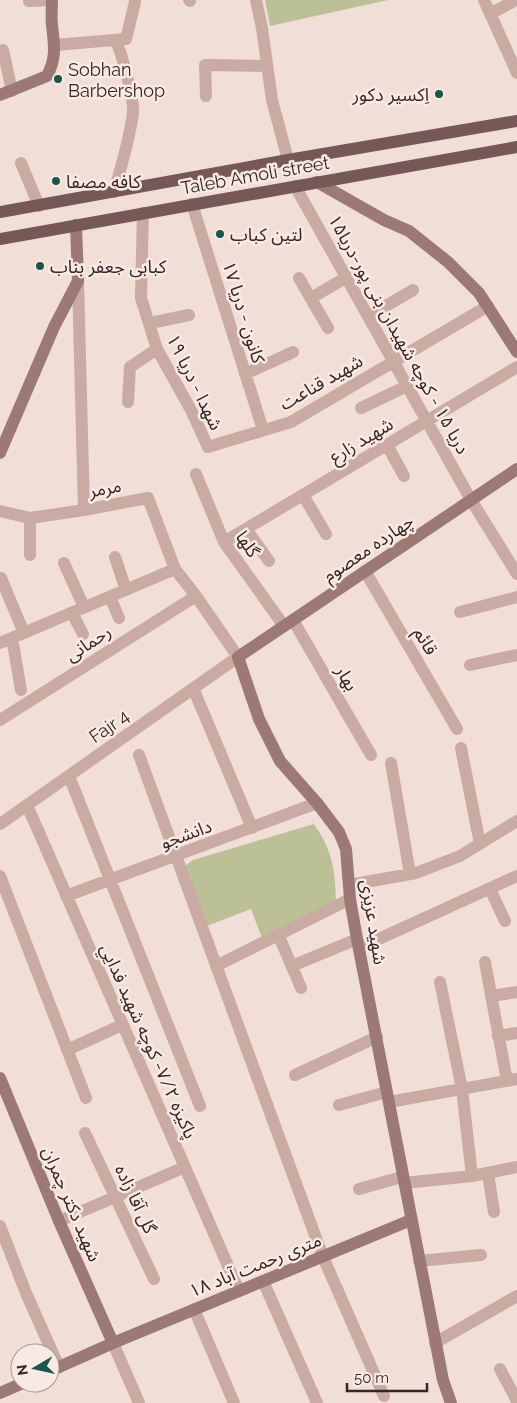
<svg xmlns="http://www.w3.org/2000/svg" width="517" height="1403" font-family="Raleway,'Noto Sans Arabic',sans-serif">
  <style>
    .green { fill: #bcc097 }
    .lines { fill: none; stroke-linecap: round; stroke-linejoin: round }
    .street { stroke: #c9aba3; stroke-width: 12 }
    .secondary { stroke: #9c7974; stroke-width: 12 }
    .primary { stroke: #765956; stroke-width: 12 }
    .poi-dot { fill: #1b554b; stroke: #f9e9e3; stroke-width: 2 }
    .labels { text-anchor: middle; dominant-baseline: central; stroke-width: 5; stroke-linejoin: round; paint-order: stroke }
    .poi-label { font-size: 18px; fill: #332625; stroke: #f9e9e3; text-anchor: start }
    .street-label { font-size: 18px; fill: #332625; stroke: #f9e9e3 }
  </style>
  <rect width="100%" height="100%" fill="#f1ded7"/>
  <path class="green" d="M265,0H388L270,26Z
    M314,824C333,852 335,869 336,902L262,938L251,909L204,927L185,866L193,860Z"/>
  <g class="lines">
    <path class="street" d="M189,0L190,1
      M256,0L262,28L272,100L288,160
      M484,0L517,73
      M29,1L50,0
      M490,14L516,0
      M55,45L126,39L135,2
      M3,50L12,91
      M206,96L205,65L267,66
      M21,163L39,206
      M295,186L471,500L517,574
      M114,192C121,166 130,139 133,112C134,99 122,54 116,41
      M192,204L263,430
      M143,213L141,298L157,349L191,410L208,447L291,422L488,306
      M299,278L328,328
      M311,298L347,277
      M369,316L413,290
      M150,323L189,315
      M245,374L293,352
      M128,402L130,367L157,349
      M361,408L407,386
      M387,445L404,476
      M196,474L224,542L284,626
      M303,495L326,534
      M0,511L30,518L84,510
      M246,529L269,561
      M224,542L517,367
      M30,555V518
      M115,557L126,590
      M64,563L84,607
      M365,571L457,729
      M1,578L24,633
      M110,597L119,618
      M460,612L517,597
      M72,613L83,634
      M293,620L371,755
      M12,638L21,690
      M0,643L175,569
      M470,665L517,655
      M195,687L196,695L252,828
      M0,720L196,596
      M461,748L480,844
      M139,755L323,1257L384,1396
      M391,763L410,874
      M69,776L200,1106
      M27,805L239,1291
      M0,824L238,657L196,596L175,569L148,498L84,510L78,281
      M0,876L86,1098
      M349,885L416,873L460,856L517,821
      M490,889L505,921
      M66,896L317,803
      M278,934L301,988
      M359,948L517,876
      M485,962L507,1081
      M216,966L350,899
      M292,966L357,939
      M440,982L462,1089L472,1176
      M491,996L517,992
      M498,1036L517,1033
      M67,1050L122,1025
      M295,1075L377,1037
      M389,1102L517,1079
      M339,1105L387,1092
      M85,1133L154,1279
      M488,1173L494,1212
      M404,1183L472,1176L517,1167
      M359,1189L402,1177
      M59,1221L185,1167
      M0,1226L26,1293L59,1367
      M419,1261L481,1255
      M263,1281L317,1403
      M194,1309L234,1403
      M113,1343L139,1403
      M435,1343L517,1296
      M500,1369L517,1401"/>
    <path class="secondary" d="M0,95L47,76C57,57 54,45 52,25C51,17 52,8 52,0
      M317,182L384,220L409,231L448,262L479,293L517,352
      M0,453L54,327L78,281L76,225
      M0,1078L59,1221L113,1343
      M50,1371L113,1343L411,1220
      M0,1393L23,1383
      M451,1403L443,1380L357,939L350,899L346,849L339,832L317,803L280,761L259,719L238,657L517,469"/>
    <path class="primary" d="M0,212L288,160L517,121
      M0,239L517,147"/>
  </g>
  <g class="poi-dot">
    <circle cx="58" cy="79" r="5"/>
    <circle cx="439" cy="94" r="5"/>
    <circle cx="56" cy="181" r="5"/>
    <circle cx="220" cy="234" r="5"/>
    <circle cx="40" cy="266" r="5"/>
  </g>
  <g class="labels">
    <g class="poi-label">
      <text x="68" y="69">Sobhan<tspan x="68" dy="21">Barbershop</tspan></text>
      <text x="429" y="94" text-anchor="end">اِکسیر دکور</text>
      <text x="66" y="181">کافه مصفا</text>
      <text x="230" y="234">لتین کباب</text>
      <text x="50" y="266">کبابی جعفر بناب</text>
    </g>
    <g class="street-label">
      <text transform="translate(255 175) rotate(-10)">Taleb Amoli street</text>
      <text transform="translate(244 312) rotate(73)">کانون - دریا ۱۷</text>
      <text transform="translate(399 334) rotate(61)">دریا ۱۵ - كوچه شهيدان بنی پور-دريا۱۵</text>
      <text transform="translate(195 382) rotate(64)">شهدا - دریا ۱۹</text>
      <text transform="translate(321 382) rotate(-30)">شهید قناعت</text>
      <text transform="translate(361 440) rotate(-31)">شهید زارع</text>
      <text transform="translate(105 488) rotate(-11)">مرمر</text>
      <text transform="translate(248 544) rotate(56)">گلها</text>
      <text transform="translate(368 548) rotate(-34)">چهارده معصوم</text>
      <text transform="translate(426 641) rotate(60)">قائم</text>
      <text transform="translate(88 643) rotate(-33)">رحمانی</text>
      <text transform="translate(347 678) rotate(60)">بهار</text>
      <text transform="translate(109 726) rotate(-35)">Fajr 4</text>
      <text transform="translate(186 834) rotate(-20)">دانشجو</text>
      <text transform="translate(374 922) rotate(81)">شهید عزیزی</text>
      <text transform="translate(149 1041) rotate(66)">پاکیزه ۷/۲- كوچه شهيد فدايي</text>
      <text transform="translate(136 1199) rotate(65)">گل آقا زاده</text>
      <text transform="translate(72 1204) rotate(67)">شهید دکتر چمران</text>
      <text transform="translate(255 1265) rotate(-22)">۱۸ متری رحمت آباد</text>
    </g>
  </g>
  <g transform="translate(35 1368) rotate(261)"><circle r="24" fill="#f9e9e3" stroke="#aa9b97"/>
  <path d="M0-4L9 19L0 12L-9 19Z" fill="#1b554b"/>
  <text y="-8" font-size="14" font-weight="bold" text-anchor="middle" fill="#332625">N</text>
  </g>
  <path d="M347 1383v8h80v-8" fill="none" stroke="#332625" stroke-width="2.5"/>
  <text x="354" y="1383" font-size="15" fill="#332625" stroke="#f9e9e3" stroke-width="4" paint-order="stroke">50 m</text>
</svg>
